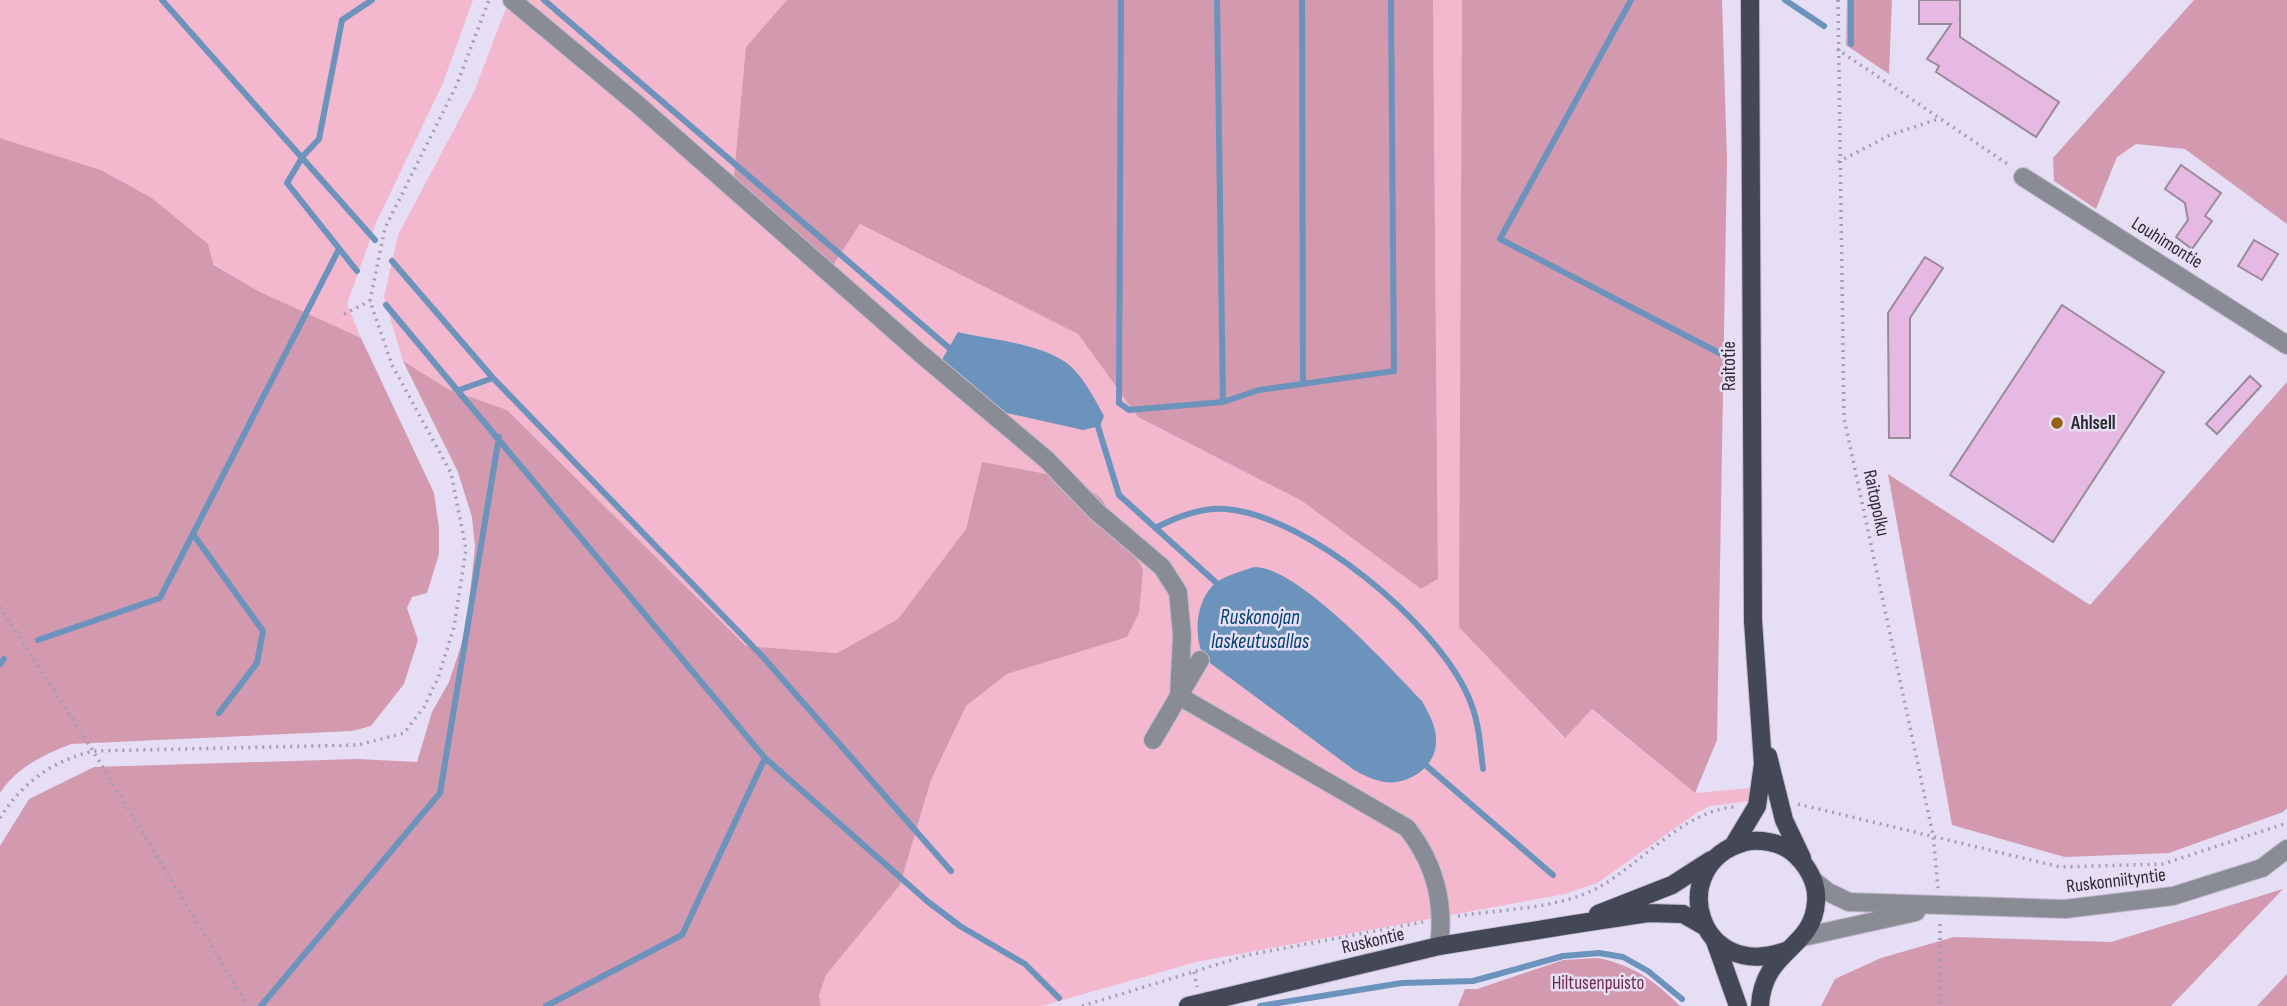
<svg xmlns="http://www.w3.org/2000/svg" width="2287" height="1006" font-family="'Sofia Sans Condensed',sans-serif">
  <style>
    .green { fill: #f3b8ce; fill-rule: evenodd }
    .forest { fill: #d299af }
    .water { fill: #6c93bc }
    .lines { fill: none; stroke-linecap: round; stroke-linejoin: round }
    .stream { stroke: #6c93bc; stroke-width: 6 }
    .building { fill: #e5b9e2; stroke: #9b8999; stroke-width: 2 }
    .minor-casing { stroke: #c1bacd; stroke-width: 20 }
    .major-casing { stroke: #c1bacd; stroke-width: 20 }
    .path { stroke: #a49eaf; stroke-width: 3.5; stroke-dasharray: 2 5; stroke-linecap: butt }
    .minor { stroke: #8a8c95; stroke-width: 18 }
    .major { stroke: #434756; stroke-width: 18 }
    .poi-dot { fill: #936212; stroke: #e6def4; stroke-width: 2.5 }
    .labels { text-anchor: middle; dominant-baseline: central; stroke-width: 5; stroke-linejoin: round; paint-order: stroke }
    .street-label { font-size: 19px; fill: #2d2a33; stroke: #e6def4 }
    .poi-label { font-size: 19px; font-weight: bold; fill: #2d2a33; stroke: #e6def4; text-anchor: start }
    .park-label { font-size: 19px; fill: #702a4a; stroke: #e6def4 }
    .water-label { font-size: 21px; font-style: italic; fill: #004275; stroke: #e6def4 }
  </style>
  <rect width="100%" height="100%" fill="#e6def4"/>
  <path class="green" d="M0,0H473L443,83L376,223L347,304L361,338L259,292L214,264L208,244L152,198L101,170L0,138Z
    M509,0H787L746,47L832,267L860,224L1078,334L1138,417L1302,501L1421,589L1438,579L1433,0H1462L1460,627L1564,738L1591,709L1695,793L1751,788L1750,801L1711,806L1698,812L1597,883L1565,894L1196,962L1042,1006H821L819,996L826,975L900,885L931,780L966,706L1007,674L1127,636L1139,613L982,462L966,529L898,619L837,653L746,646L507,410L448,389L403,361L384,297L398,235L474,92ZM958,332C982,337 1048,347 1065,362C1081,376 1094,397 1103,416ZM1254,567L1331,611L1422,701L1354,770L1282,714L1197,637C1201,590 1212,583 1254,567Z"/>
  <path class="forest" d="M787,0H1433L1438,579L1421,589L1302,501L1138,417L1078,334L860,224L832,267L734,177L746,47Z
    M1462,0H1722L1727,159L1717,740L1695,793L1592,709L1565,738L1459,627Z
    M1847,0H1892L1889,74L1846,45Z
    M2194,0H2287V224L2185,149L2136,144L2117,157L2096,209L2054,181L2053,158Z
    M0,138L101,170L152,198L208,244L214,265L260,292L361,338L434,493L439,528V554L427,593L412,597L407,608L418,640L404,684L371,726L352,731L71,744C43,755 17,767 0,793Z
    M403,361L448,389L507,410L746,646L837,653L898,619L966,529L982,462L1073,479L1101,498L1143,569L1139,613L1127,637L1007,674L966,706L931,780L900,885L826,975L819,996L821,1006H0V846L29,799L94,767L357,759L417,762L432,712L449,682L466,631L475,547L472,517L458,472Z
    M2287,382V808L2283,812L2169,853L2065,857L1952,825L1888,474L2090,605Z
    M2283,889L2171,1006H1821L1835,979L1881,958L1954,937L2111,942Z
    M1598,958C1633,965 1655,981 1680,1006H1458L1465,989H1477L1563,960Z
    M2287,974V1006H2257Z"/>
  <path class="water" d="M958,332C988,339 1036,343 1062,360C1080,370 1094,398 1104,416L1100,426L1083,430L1002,412L940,363Z
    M1254,567C1299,567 1389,667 1422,701C1429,714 1437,727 1436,743C1435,769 1404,788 1380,781C1371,779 1362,774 1354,770L1206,660C1192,640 1195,598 1217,582C1227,575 1242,571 1254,567Z"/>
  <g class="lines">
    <path class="stream" d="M162,0L375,240
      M544,0L955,353
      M1121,0L1119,403L1129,410L1223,402L1259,390L1394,371L1391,0
      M1217,0L1223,402
      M1302,0L1303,384
      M1631,0L1500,239L1727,357
      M1785,0L1824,26
      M1851,0V44
      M392,261L493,378L763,657L951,871
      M357,271L287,183L303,156L319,139L342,20L372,0
      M386,305L765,758L927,901L960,926L1025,964L1059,998
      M459,390L493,378
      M1096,420L1119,495L1221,587
      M1155,528C1177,517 1201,507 1226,509C1308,516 1436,623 1468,696C1479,720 1480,744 1483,769
      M193,534L263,631L257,663L219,713
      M38,640L160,598L339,249
      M0,664L4,659
      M1422,762L1553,875
      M261,1006L440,793L499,437
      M546,1006L682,935L765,758
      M1260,1006L1402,983L1473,981L1563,956L1599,953L1623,957L1648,971L1682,999"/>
  </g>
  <path class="building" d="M1919,0H1960V37L2059,102L2036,137L1936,72L1939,66L1927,59L1951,24H1919Z
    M2181,165L2221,193L2205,216L2212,221L2192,249L2176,237L2188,220L2185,203L2165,189Z
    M2254,240L2278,254L2262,280L2238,266Z
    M1925,257L1943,268L1910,318V438H1889L1888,313Z
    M2062,305L2164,372L2053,542L1950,475Z
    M2250,376L2261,386L2217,434L2206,424Z"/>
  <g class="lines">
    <defs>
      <path id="minor" d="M512,0L637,104L921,354L1047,460L1097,512L1162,567L1178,592L1182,635L1179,696L1407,828C1434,862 1445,903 1439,946
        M2023,177L2287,345
        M1153,740L1200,660
        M1813,880L1828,892L1849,902L2065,909L2173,896L2262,868L2287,849
        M1803,937L1916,912"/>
      <path id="major" d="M1768,756L1784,820L1802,858
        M1733,846L1757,806L1763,764L1753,621L1750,0
        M1598,914L1672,885L1711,860
        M1715,941L1738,1006
        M1188,1006L1439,946L1569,925L1648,913L1683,914L1704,926
        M1760,1006C1763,949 1813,950 1816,902C1818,882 1806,863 1791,851C1779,842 1759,839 1745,842C1664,864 1697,986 1788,950"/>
    </defs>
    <use href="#minor" class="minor-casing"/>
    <use href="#major" class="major-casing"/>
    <path class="path" d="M1838,0L1844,418L1933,835L1938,888
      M1837,49L2009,165
      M1838,162L1890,135L1941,118
      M344,314L370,301
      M0,607L93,751L248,1006
      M1798,804L2060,867L2163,864L2287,823
      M0,818C22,783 52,761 93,751L358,745L404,733L424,707L438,678L454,627L466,549L451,473L392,365L370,301L385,228L457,84L489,0
      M1458,916C1503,909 1561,909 1601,886C1641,863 1687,809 1735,807
      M1940,924L1941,1006
      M1194,972L1197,987
      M1082,1006L1248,955L1423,922"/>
    <use href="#minor" class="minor"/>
    <use href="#major" class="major"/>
  </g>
  <circle class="poi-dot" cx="2057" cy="423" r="7"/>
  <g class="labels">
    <g class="street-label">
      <text transform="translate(2167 243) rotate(32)">Louhimontie</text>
      <text transform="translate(1729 366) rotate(-90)">Raitotie</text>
      <text transform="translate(1876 503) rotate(78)">Raitopolku</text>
      <text transform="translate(2116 881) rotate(-7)">Ruskonniityntie</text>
      <text transform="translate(1373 941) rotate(-13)">Ruskontie</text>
    </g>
    <g class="poi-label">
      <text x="2071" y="423">Ahlsell</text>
    </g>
    <g class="park-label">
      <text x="1598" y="983">Hiltusenpuisto</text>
    </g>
    <g class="water-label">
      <text x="1260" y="617">Ruskonojan<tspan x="1260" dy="24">laskeutusallas</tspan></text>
    </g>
  </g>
</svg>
